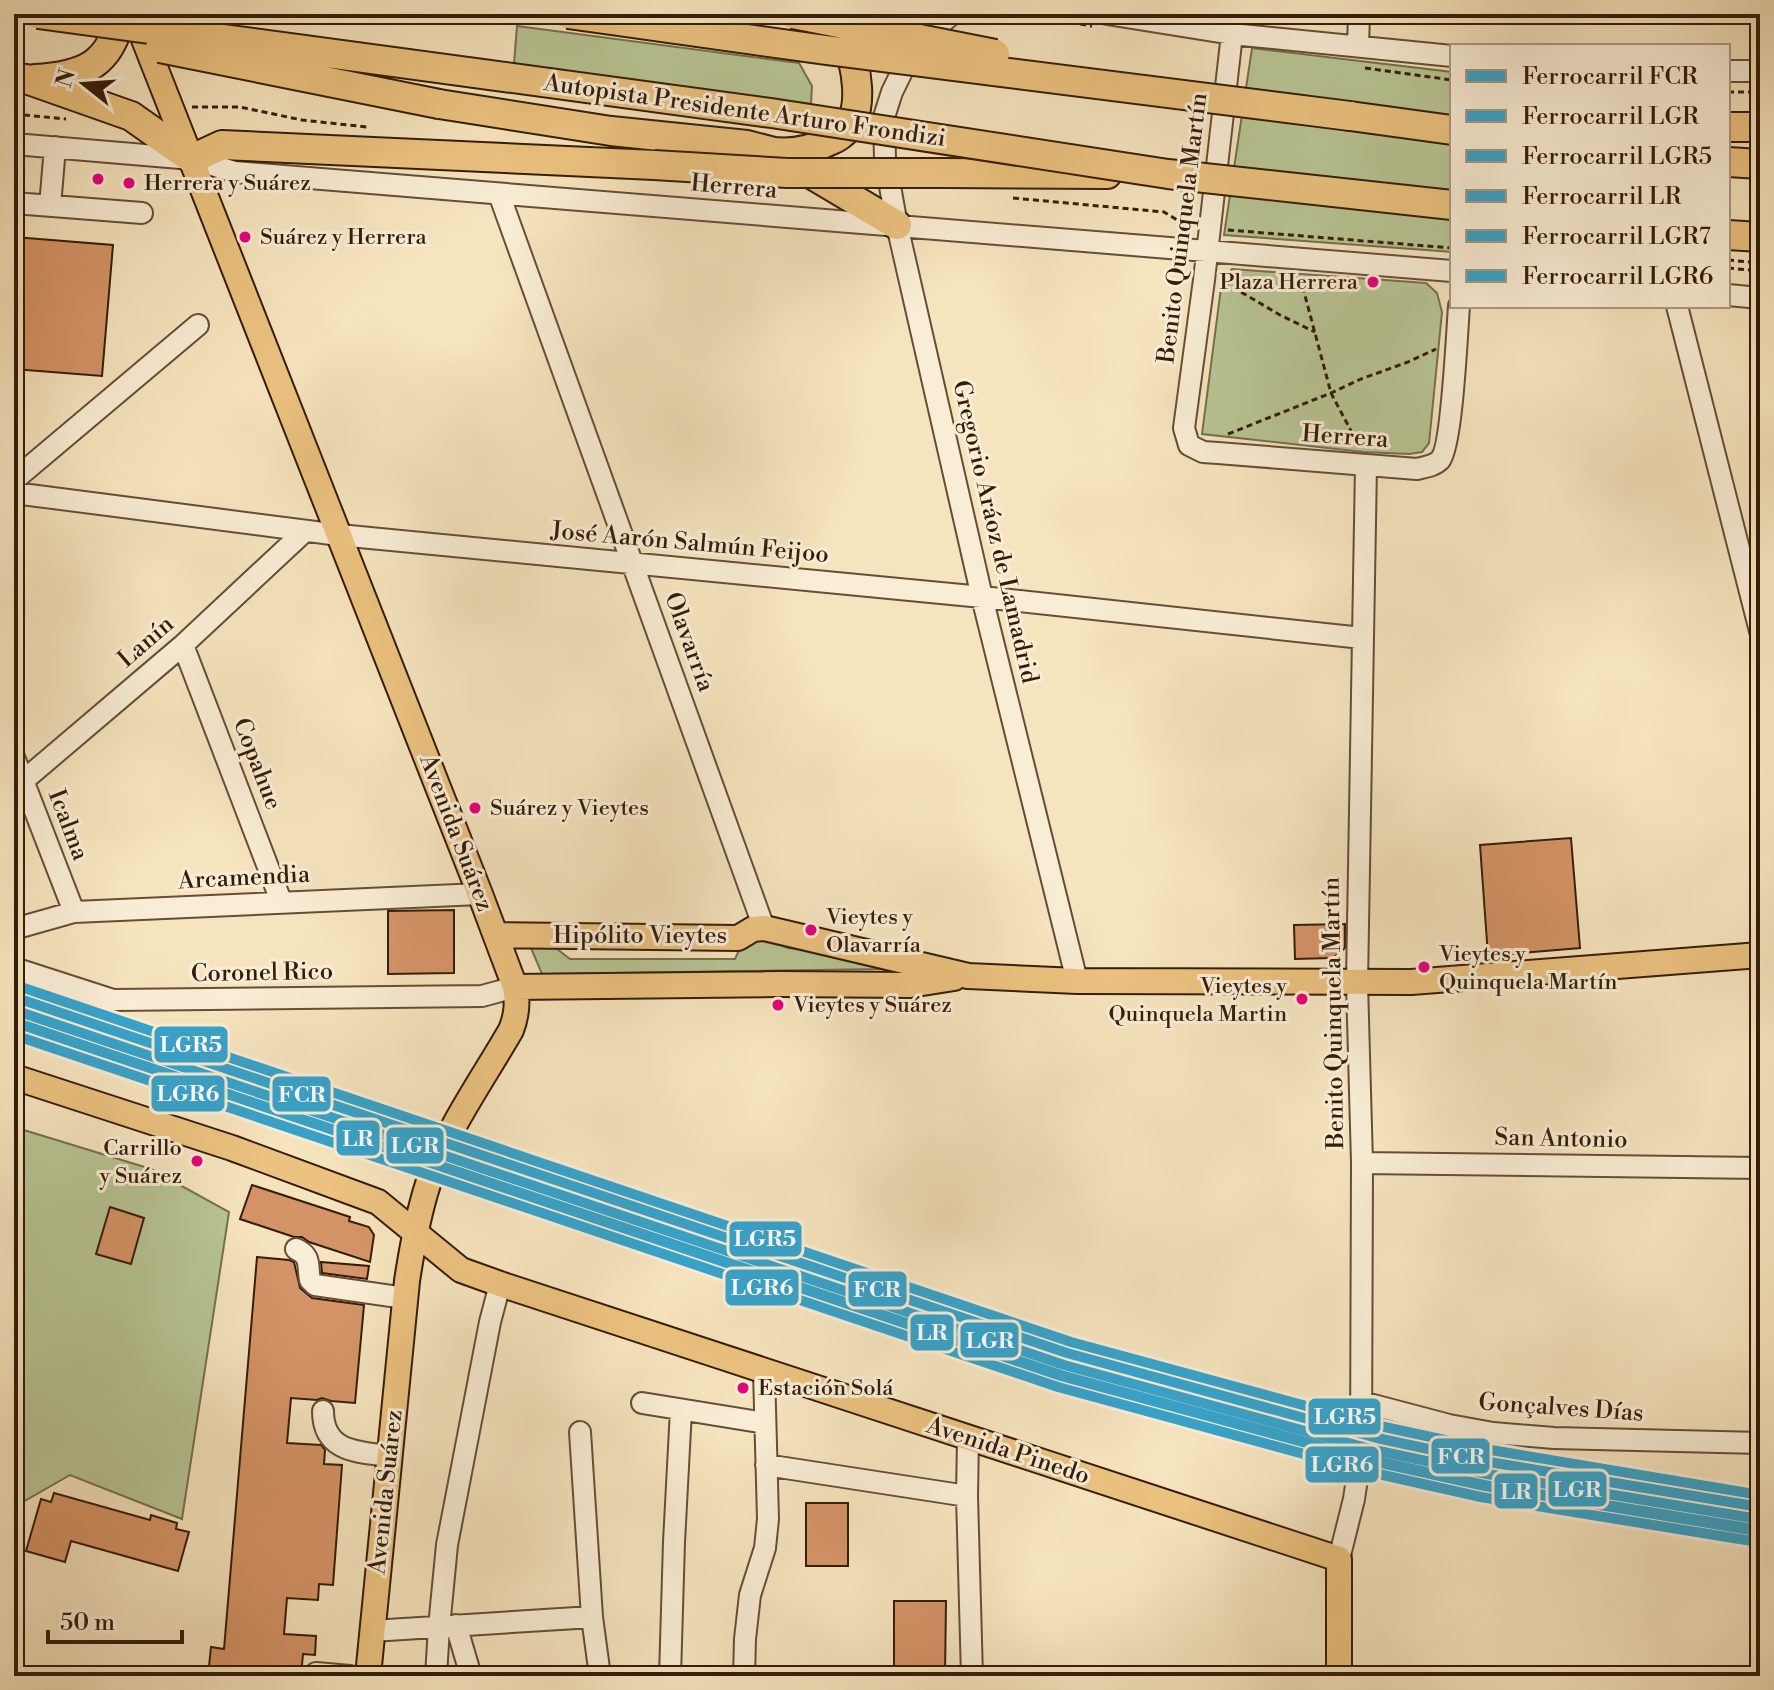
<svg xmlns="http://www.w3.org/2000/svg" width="1774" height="1690" font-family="'Libre Bodoni',serif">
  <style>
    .green { fill: #b8c594; stroke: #76704e; stroke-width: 2 }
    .building { fill: #d59467; stroke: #351c09; stroke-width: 2 }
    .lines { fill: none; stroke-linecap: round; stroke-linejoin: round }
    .minor-casing { stroke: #654e36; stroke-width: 24 }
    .major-casing { stroke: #351c09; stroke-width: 28 }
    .highway-casing { stroke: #351c09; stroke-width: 32 }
    .path { stroke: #351c09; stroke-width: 3; stroke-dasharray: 6 4; stroke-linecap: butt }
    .minor { stroke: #f9edd5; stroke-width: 20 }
    .major { stroke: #ebc27f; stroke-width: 24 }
    .highway { stroke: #ebc27f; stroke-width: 28 }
    .highway-bridge-casing { stroke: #351c09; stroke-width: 32; stroke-linecap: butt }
    .highway-bridge { stroke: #ebc27f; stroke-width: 28 }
    .rail-1-casing { stroke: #f9edd5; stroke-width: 16 }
    .rail-2-casing { stroke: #f9edd5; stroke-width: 16 }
    .rail-3-casing { stroke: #f9edd5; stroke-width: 16 }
    .rail-4-casing { stroke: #f9edd5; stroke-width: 16 }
    .rail-5-casing { stroke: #f9edd5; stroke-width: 16 }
    .rail-6-casing { stroke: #f9edd5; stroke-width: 16 }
    .rail-1 { stroke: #37a3cb; stroke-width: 10 }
    .rail-2 { stroke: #37a3cb; stroke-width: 10 }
    .rail-3 { stroke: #37a3cb; stroke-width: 10 }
    .rail-4 { stroke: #37a3cb; stroke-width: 10 }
    .rail-5 { stroke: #37a3cb; stroke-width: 10 }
    .rail-6 { stroke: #37a3cb; stroke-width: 10 }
    .bus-dot { fill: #e5007d; stroke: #f9edd5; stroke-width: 3 }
    .labels { text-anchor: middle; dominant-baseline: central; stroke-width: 6; stroke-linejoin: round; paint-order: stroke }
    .bus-label { font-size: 22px; fill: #351c09; stroke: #f9edd5; text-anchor: start }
    .street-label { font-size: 24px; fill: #351c09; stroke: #f9edd5 }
    .line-badge { stroke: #f9edd5; stroke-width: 3 }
    .badge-label { font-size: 22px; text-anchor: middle; font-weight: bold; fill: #fff }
  </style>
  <rect width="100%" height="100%" fill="#f6e4be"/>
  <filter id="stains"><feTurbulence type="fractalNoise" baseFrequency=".0025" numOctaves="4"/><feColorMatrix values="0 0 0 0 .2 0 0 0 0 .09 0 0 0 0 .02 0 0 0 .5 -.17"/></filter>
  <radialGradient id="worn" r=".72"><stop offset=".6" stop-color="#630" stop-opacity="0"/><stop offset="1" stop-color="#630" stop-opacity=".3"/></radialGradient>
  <path class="green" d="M517,26L799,63L812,86L811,104L514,64Z
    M1252,48L1452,72V252L1224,235Z
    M1232,269L1426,283L1437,293L1442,312L1429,443L1422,452L1409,454L1363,452L1202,434L1222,280Z
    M764,938L788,948L834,953L880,961L882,969L542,974L531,948L552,945L570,959H735L740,948Z
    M14,1127L151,1169L229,1212L182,1519L70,1475L14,1507Z"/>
  <path class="building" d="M14,237L113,245L102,376L14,369Z
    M1571,838L1580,948L1488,956L1480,845Z
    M454,910V973L388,974V911Z
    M1345,924V948L1333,958L1295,959L1294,925Z
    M252,1185L350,1217L349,1221L369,1227L374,1235L370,1262L309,1242L302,1237H294L240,1219Z
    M110,1207L144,1218L131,1264L96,1254Z
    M257,1257L289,1260L294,1262L300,1288L312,1298L364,1305L355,1403L331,1401L322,1398L317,1400L291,1398L287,1443L321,1445L325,1450L324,1464L342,1465L333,1585L319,1584L318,1600L287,1598L284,1634L316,1636L315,1655L303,1654L301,1676H208L211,1647L224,1649Z
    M321,1262L369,1266L367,1279L322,1273Z
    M54,1493L150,1520L151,1515L177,1523L176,1529L189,1532L178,1571L71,1541L65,1562L26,1551L41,1499L51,1502Z
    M806,1503H848V1566H806Z
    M894,1601H946L945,1676H894Z"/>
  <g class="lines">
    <defs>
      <path id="minor" d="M952,14L915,45L892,92L884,117L885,159L897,225L982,597L1077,981
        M1107,14L1232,34L1452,56
        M1232,34L1204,280L1184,428L1189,445L1203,452L1218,453L1417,469C1425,467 1434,466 1440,460C1452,447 1457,331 1459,306
        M1358,46L1359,14
        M901,49L911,14
        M1728,71H1760
        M14,144L192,159L235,172L1452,271
        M499,194L764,928
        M14,203L142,213
        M50,206L55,147
        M1728,295L1760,298
        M1677,306L1760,631
        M14,480L198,325
        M14,493L339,535L982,597L1362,638
        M183,645L281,901
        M14,757L74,912
        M14,783L23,781L183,645L305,531
        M14,929L74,912L480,894
        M14,968L113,1000L482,996L515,987
        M1362,1163L1760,1168
        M296,1249C312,1256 307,1266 310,1280L315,1285L405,1298
        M1362,1402L1449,1425L1493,1433L1554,1438L1760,1443
        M642,1403L765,1423
        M323,1411C323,1452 358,1452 389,1456
        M580,1432L592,1617L600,1676
        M968,1438L967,1496L972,1676
        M766,1465L967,1496
        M1339,1559L1354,1499L1361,1451L1362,1163L1357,983L1366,465
        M456,1625L471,1676
        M372,1631L592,1617
        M316,1673L350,1676
        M436,1676L439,1627L447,1545L490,1322L500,1284
        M670,1676L674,1542L681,1410
        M744,1676L745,1639L750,1595L765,1548L768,1519L764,1371"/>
      <path id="major" d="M134,14L480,894L515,987C518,1003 517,1015 511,1030C483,1079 446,1130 428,1184C418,1215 412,1248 407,1281L368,1676
        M496,935L738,938L753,929L764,928L968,976L1077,981L1411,982L1760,955
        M515,987L779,984L910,985L954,978
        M14,1077L232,1148L378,1202L461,1270L500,1284L1339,1559V1676"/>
      <path id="highway" d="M14,77L26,79L131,116L192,159L222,145L654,165
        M35,79C84,76 111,65 121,14
        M439,104L611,131L747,145L774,152L897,225
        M1350,116L1452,130
        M1728,127H1760
        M774,152C793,154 812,150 829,141C833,139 837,138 840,135C869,115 855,60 844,33
        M1728,162L1760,164
        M944,173L1107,174
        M1728,235L1760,237"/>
    </defs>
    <use href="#minor" class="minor-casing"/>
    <use href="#major" class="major-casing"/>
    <use href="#highway" class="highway-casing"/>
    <path class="path" d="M1021,14L1092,26
      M1365,68L1452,80
      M1728,92H1760
      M192,107H240L302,120L367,127
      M14,114L66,119
      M1013,198L1164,212L1187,226L1193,227
      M1228,230L1452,248
      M1728,260L1760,263
      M1728,268L1760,271
      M1300,277L1331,393L1359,446
      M1224,282L1280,315L1315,332
      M1228,434L1331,393L1361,379L1408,362L1436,349"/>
    <use href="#minor" class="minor"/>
    <use href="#major" class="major"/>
    <use href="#highway" class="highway"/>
    <defs>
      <path id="highway-bridge" d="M38,14L771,113L1168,174L1452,205
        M568,14L826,50L1350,116
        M793,14L995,54
        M160,48L439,104
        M654,165L787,173H944"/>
    </defs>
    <use href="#highway-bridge" class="highway-bridge-casing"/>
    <use href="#highway-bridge" class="highway-bridge"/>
    <defs>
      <path id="rail-1" d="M14,997L1067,1353L1377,1438L1489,1462L1760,1507"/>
      <path id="rail-2" d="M14,1010L1064,1365L1374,1450L1487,1474L1758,1519"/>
      <path id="rail-3" d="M18,986L1071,1342L1380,1426L1491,1450L1760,1495"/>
      <path id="rail-4" d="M14,1022L1061,1376L1372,1461L1485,1486L1756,1531"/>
      <path id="rail-5" d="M14,1022L1061,1375L1377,1461L1484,1485L1760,1530"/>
      <path id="rail-6" d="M14,1035L1058,1387L1374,1473L1481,1497L1758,1542"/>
    </defs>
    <use href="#rail-1" class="rail-1-casing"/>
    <use href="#rail-2" class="rail-2-casing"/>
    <use href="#rail-3" class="rail-3-casing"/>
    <use href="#rail-4" class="rail-4-casing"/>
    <use href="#rail-5" class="rail-5-casing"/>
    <use href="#rail-6" class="rail-6-casing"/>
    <use href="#rail-1" class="rail-1"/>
    <use href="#rail-2" class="rail-2"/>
    <use href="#rail-3" class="rail-3"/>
    <use href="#rail-4" class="rail-4"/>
    <use href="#rail-5" class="rail-5"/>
    <use href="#rail-6" class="rail-6"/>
  </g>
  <g class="bus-dot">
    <circle cx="98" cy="179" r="7"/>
    <circle cx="129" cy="183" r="7"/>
    <circle cx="245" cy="237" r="7"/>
    <circle cx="1373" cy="282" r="7"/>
    <circle cx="475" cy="808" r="7"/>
    <circle cx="811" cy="930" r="7"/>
    <circle cx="1424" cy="967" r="7"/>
    <circle cx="1302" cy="999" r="7"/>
    <circle cx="778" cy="1005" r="7"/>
    <circle cx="197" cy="1161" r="7"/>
    <circle cx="743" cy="1388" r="7"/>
  </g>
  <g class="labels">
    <g class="bus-label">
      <text x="144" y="183">Herrera y Suárez</text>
      <text x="260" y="237">Suárez y Herrera</text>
      <text x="1358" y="282" text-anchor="end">Plaza Herrera</text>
      <text x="490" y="808">Suárez y Vieytes</text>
      <text x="826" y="917">Vieytes y<tspan x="826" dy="28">Olavarría</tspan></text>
      <text x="1439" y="954">Vieytes y<tspan x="1439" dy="28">Quinquela Martín</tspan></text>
      <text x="1287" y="986" text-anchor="end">Vieytes y<tspan x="1287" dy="28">Quinquela Martin</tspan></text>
      <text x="793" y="1005">Vieytes y Suárez</text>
      <text x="182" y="1148" text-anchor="end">Carrillo<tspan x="182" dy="28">y Suárez</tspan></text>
      <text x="758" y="1388">Estación Solá</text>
    </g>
    <g class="street-label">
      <text transform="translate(745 111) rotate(8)">Autopista Presidente Arturo Frondizi</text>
      <text transform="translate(734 187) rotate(5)">Herrera</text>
      <text transform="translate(1183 228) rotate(-83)">Benito Quinquela Martín</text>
      <text transform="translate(1345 437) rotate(4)">Herrera</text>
      <text transform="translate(995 532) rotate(77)">Gregorio Aráoz de Lamadrid</text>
      <text transform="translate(690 543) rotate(5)">José Aarón Salmún Feijoo</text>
      <text transform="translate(146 642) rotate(-41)">Lanín</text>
      <text transform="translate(689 642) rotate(70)">Olavarría</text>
      <text transform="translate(257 764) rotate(69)">Copahue</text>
      <text transform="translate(68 825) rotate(69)">Icalma</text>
      <text transform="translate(456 833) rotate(69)">Avenida Suárez</text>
      <text transform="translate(244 878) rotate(-3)">Arcamendia</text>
      <text x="640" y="936">Hipólito Vieytes</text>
      <text transform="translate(262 973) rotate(-1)">Coronel Rico</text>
      <text transform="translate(1334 1013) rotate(-91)">Benito Quinquela Martín</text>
      <text transform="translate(1561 1139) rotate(1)">San Antonio</text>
      <text transform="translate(1561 1408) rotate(4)">Gonçalves Días</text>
      <text transform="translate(1008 1451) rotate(18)">Avenida Pinedo</text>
      <text transform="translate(386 1492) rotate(-84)">Avenida Suárez</text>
    </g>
  </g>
  <g class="line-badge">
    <rect x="153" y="1025" width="76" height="39" rx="8" fill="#37a3cb"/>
    <rect x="150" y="1074" width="76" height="39" rx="8" fill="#37a3cb"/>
    <rect x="271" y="1075" width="61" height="38" rx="8" fill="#37a3cb"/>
    <rect x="335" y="1119" width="46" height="38" rx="8" fill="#37a3cb"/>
    <rect x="385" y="1126" width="60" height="39" rx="8" fill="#37a3cb"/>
    <rect x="728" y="1220" width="75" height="38" rx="8" fill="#37a3cb"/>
    <rect x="724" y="1268" width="76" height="39" rx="8" fill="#37a3cb"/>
    <rect x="847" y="1270" width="61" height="38" rx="8" fill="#37a3cb"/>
    <rect x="909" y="1313" width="46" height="39" rx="8" fill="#37a3cb"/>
    <rect x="959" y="1321" width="61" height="38" rx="8" fill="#37a3cb"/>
    <rect x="1307" y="1397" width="75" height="39" rx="8" fill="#37a3cb"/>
    <rect x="1430" y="1437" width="61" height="38" rx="8" fill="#37a3cb"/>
    <rect x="1304" y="1445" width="76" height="39" rx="8" fill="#37a3cb"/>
    <rect x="1547" y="1470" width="61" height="38" rx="8" fill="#37a3cb"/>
    <rect x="1493" y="1472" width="46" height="38" rx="8" fill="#37a3cb"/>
  </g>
  <g class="badge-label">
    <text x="191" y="1052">LGR5</text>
    <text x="188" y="1101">LGR6</text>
    <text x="302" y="1102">FCR</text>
    <text x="358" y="1146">LR</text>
    <text x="415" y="1153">LGR</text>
    <text x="765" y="1246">LGR5</text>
    <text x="762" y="1295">LGR6</text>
    <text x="877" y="1297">FCR</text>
    <text x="932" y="1340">LR</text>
    <text x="990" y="1348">LGR</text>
    <text x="1345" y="1424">LGR5</text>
    <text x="1461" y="1464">FCR</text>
    <text x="1342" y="1472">LGR6</text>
    <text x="1577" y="1497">LGR</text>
    <text x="1516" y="1499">LR</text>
  </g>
  <rect width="1774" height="1690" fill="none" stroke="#f6e4be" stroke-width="48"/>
  <rect x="16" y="16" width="1742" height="1658" fill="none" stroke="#351c09" stroke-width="4"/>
  <rect x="24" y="24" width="1726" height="1642" fill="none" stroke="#351c09" stroke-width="2"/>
  <rect x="1450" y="44" width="280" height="264" fill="#f9edd5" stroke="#ab9983" stroke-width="2"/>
  <rect x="1466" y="70" width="40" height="12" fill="#37a3cb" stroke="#ab9983" stroke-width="2"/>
  <text x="1522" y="84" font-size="24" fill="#351c09">Ferrocarril FCR</text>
  <rect x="1466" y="110" width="40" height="12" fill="#37a3cb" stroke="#ab9983" stroke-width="2"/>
  <text x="1522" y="124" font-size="24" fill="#351c09">Ferrocarril LGR</text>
  <rect x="1466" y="150" width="40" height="12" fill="#37a3cb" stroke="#ab9983" stroke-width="2"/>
  <text x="1522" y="164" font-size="24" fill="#351c09">Ferrocarril LGR5</text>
  <rect x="1466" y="190" width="40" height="12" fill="#37a3cb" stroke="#ab9983" stroke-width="2"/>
  <text x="1522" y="204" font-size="24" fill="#351c09">Ferrocarril LR</text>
  <rect x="1466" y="230" width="40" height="12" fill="#37a3cb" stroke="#ab9983" stroke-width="2"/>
  <text x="1522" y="244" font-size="24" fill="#351c09">Ferrocarril LGR7</text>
  <rect x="1466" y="270" width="40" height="12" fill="#37a3cb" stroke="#ab9983" stroke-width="2"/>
  <text x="1522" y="284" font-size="24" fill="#351c09">Ferrocarril LGR6</text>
  <g transform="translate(84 84) rotate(287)" stroke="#f9edd5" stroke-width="6" paint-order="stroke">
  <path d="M0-6L14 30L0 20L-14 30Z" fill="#351c09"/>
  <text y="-12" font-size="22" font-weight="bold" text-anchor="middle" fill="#351c09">N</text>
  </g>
  <path d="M48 1630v12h134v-12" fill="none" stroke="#351c09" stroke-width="4"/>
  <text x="60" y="1630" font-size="24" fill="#351c09" stroke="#f9edd5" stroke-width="6" paint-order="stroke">50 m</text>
  <rect width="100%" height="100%" filter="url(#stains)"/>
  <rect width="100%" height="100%" fill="url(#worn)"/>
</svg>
